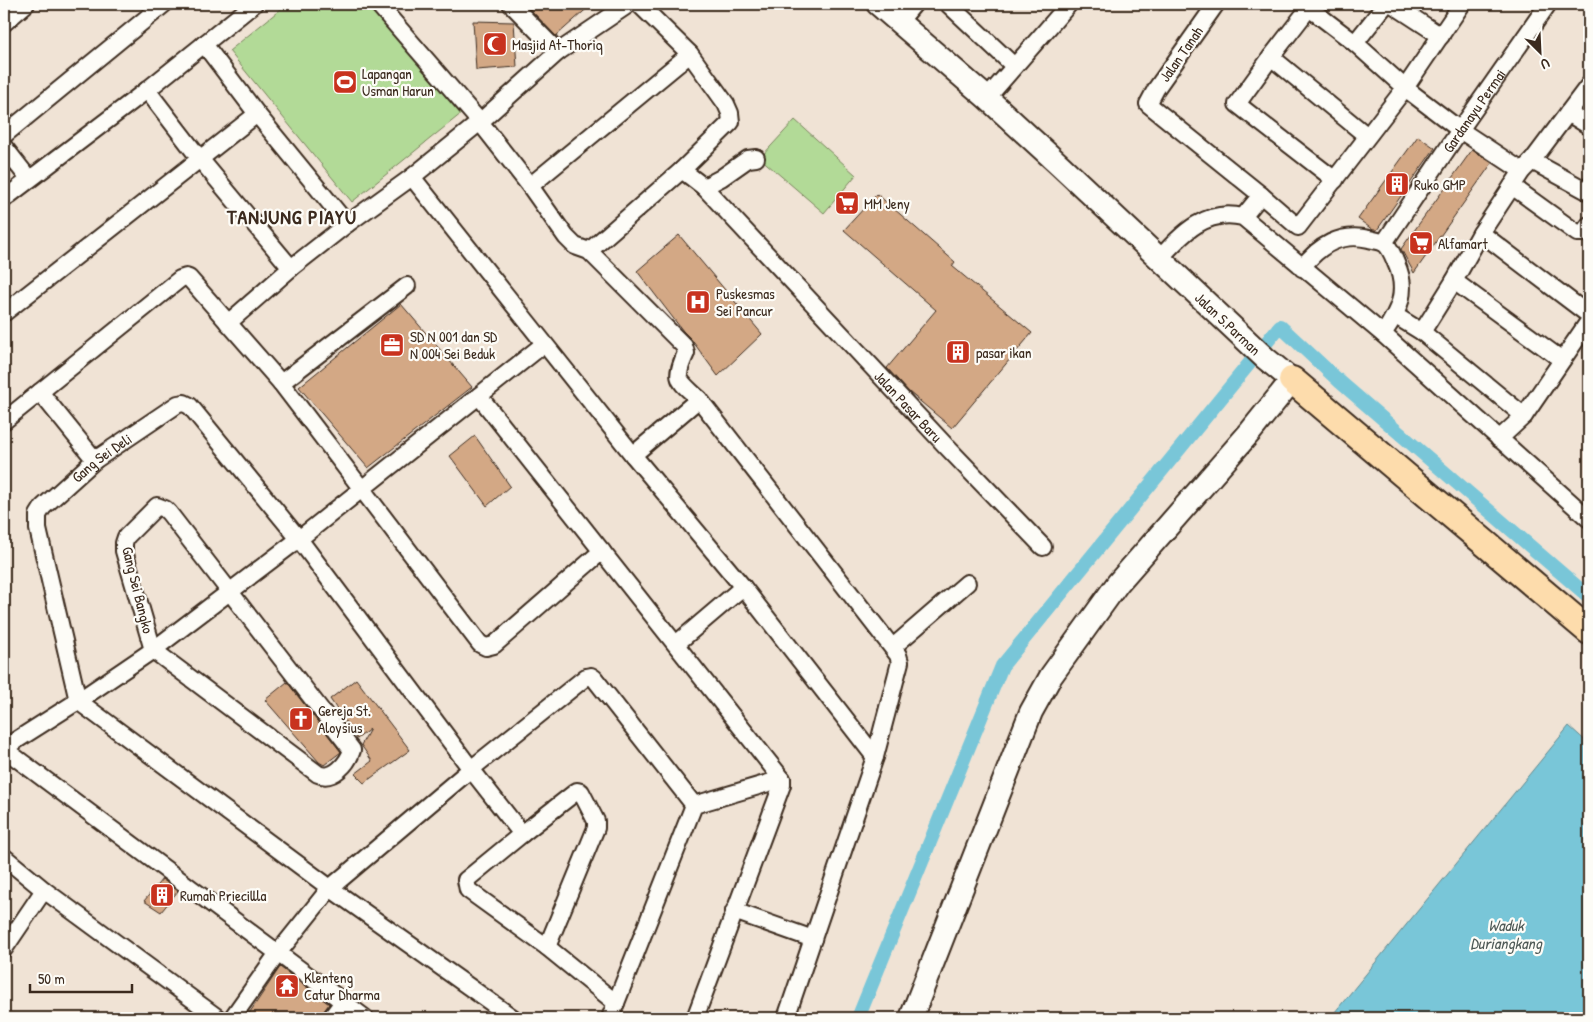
<svg xmlns="http://www.w3.org/2000/svg" width="1593" height="1022" font-family="'Patrick Hand',sans-serif">
  <style>
    .green { fill: #b2da97; stroke: #76825a }
    .water { fill: #79c6d8; stroke: #60888e }
    .lines { fill: none; stroke-linecap: round; stroke-linejoin: round }
    .canal { stroke: #79c6d8; stroke-width: 14 }
    .building { fill: #d3a885; stroke: #3b2a1e }
    .street-casing { stroke: #3b2a1e; stroke-width: 20 }
    .secondary-casing { stroke: #3b2a1e; stroke-width: 26 }
    .primary-casing { stroke: #3b2a1e; stroke-width: 30 }
    .street { stroke: #fdfcf7; stroke-width: 16 }
    .secondary { stroke: #fdfcf7; stroke-width: 22 }
    .primary { stroke: #fddcac; stroke-width: 26 }
    .labels { text-anchor: middle; dominant-baseline: central; stroke-width: 4.5; stroke-linejoin: round; paint-order: stroke }
    .poi-label { font-size: 15px; fill: #3b2a1e; stroke: #fdfcf7; text-anchor: start }
    .street-label { font-size: 15px; fill: #3b2a1e; stroke: #fdfcf7 }
    .water-label { font-size: 16px; font-style: italic; fill: #4e5956; stroke: #fdfcf7 }
    .district-label { font-size: 20px; font-weight: bold; letter-spacing: 1px; fill: #3b2a1e; stroke: #fdfcf7 }
  </style>
  <rect width="100%" height="100%" fill="#f0e3d5"/>
  <filter id="ink" filterUnits="userSpaceOnUse"><feTurbulence type="fractalNoise" baseFrequency=".02" numOctaves="2"/><feDisplacementMap in="SourceGraphic" scale="10" xChannelSelector="R" yChannelSelector="G"/><feConvolveMatrix kernelMatrix="1 2 1 2 8 2 1 2 1" color-interpolation-filters="sRGB"/></filter>
  <g filter="url(#ink)">
    <path class="green" d="M287,4H372L462,113L352,202L229,51Z
      M795,120L856,175L824,213L760,158Z"/>
    <path class="water" d="M1569,726L1589,744V1018H1330Z"/>
    <g class="lines">
      <path class="canal" d="M858,1018L1002,666L1280,326L1339,381L1589,597"/>
    </g>
    <path class="building" d="M525,4H592L556,36Z
      M473,21L514,22L517,67L476,70Z
      M1418,136L1435,148L1377,230H1373L1358,219Z
      M1472,150L1492,163L1414,273L1401,249Z
      M877,194L955,262L952,266L1032,333L952,428L909,392L887,368L936,310L844,230Z
      M679,235L762,334L718,376L691,339L683,331L637,271Z
      M401,304L472,387L368,468L299,387Z
      M475,436L510,486L487,506L450,456Z
      M356,679L410,750L364,783L355,774L372,761L361,745L370,729L357,739L330,699Z
      M287,682L341,752L324,765L319,762L265,700Z
      M162,879L178,891L161,912L144,901Z
      M280,967L329,1004L323,1012L321,1018H246Z"/>
    <g class="lines">
      <defs>
        <g id="street">
          <path d="M378,4L480,122L530,186L566,237L575,246L589,251L684,346L686,353C673,381 679,380 699,399L898,655L900,662L875,757L786,1018"/>
          <path d="M511,4L558,52"/>
          <path d="M639,4L690,54L726,104L730,113L731,122L682,170"/>
          <path d="M948,4L1014,66"/>
          <path d="M1216,4L1156,89L1148,104L1261,195L1243,217"/>
          <path d="M1312,4L1271,57L1237,104L1335,180"/>
          <path d="M1392,4L1441,36"/>
          <path d="M1309,8L1355,43L1405,88L1460,130L1522,171"/>
          <path d="M899,22L914,4"/>
          <path d="M4,23L26,4"/>
          <path d="M1355,43L1386,4"/>
          <path d="M204,44L257,114L347,224"/>
          <path d="M1271,57L1367,136"/>
          <path d="M147,90L200,159L291,268"/>
          <path d="M987,98L1069,4"/>
          <path d="M1568,113L1589,126"/>
          <path d="M4,135L164,4"/>
          <path d="M4,147L29,179"/>
          <path d="M1532,161L1589,192"/>
          <path d="M412,177L633,455L743,587L875,757"/>
          <path d="M530,186L690,54"/>
          <path d="M1512,186L1577,233H1583L1589,225"/>
          <path d="M704,187L721,178L748,159L756,158"/>
          <path d="M1261,195L1298,227L1405,88L1462,4"/>
          <path d="M4,199L147,90L254,4"/>
          <path d="M1481,233L1589,315"/>
          <path id="s1" d="M1384,243L1460,130L1548,4"/>
          <path id="s2" d="M589,251L682,170L704,187L946,446L1043,547"/>
          <path d="M1160,258C1183,233 1206,208 1243,217L1383,334L1589,519"/>
          <path d="M1302,268C1318,246 1341,232 1369,239C1373,240 1380,241 1384,243C1390,247 1393,256 1396,263C1409,291 1399,311 1383,334"/>
          <path d="M1454,281L1562,360"/>
          <path d="M4,313L257,114"/>
          <path d="M1396,316L1422,332L1524,416"/>
          <path d="M228,323L291,268L347,224L412,177L480,122L558,52L629,4"/>
          <path d="M1422,332L1454,281L1481,233L1522,171L1532,161L1589,85"/>
          <path d="M281,383L407,286"/>
          <path d="M40,392L95,460"/>
          <path d="M479,396L782,779V785L695,1018"/>
          <path d="M4,421L180,279L186,277L189,278L281,383L480,644L486,647L494,645L602,551"/>
          <path d="M1499,439L1524,416L1589,321"/>
          <path d="M633,455L699,399"/>
          <path d="M157,506L165,509L169,513L352,750C348,763 333,781 318,774L153,650L124,551V543L126,537Z"/>
          <path d="M676,644L743,587"/>
          <path d="M893,647L967,583"/>
          <path d="M4,748L78,701L153,650L299,539L544,344"/>
          <path d="M4,749L365,1018"/>
          <path d="M522,834L577,791L581,792L596,821V828L547,947"/>
          <path d="M4,857L44,890L218,1018"/>
          <path d="M734,911L813,939"/>
          <path d="M4,949L44,890"/>
          <path d="M232,1018L278,953L330,888L471,769L586,677L591,676L594,678L694,805"/>
          <path d="M331,1018L343,1002"/>
          <path id="s3" d="M513,1018L330,888L78,701L38,529V515L43,507L95,460L178,404L184,403L190,406L299,539L471,769L522,834L466,880L468,890L547,947L616,1003"/>
          <path d="M610,1018L694,805L782,779"/>
        </g>
        <g id="secondary">
          <path id="s4" d="M878,4L987,98L1061,166L1265,358L1292,380L1251,431L1118,583L1051,676L1031,712L911,1018"/>
        </g>
        <path id="primary" d="M1292,380L1589,631"/>
      </defs>
      <use href="#street" class="street-casing"/>
      <use href="#secondary" class="secondary-casing"/>
      <use href="#primary" class="primary-casing"/>
      <use href="#street" class="street"/>
      <use href="#secondary" class="secondary"/>
      <use href="#primary" class="primary"/>
    </g>
  </g>
  <defs>
    <symbol id="mosque-square" viewBox="-11 -11 22 22"><rect x="-9" y="-9" width="18" height="18" rx="4" fill="#c8321e" stroke="#fdfcf7"/><path d="M3.5-4.9A6 6 0 1 0 3.5 4.9A5 5 0 1 1 3.5-4.9Z" fill="#fff"/></symbol>
    <symbol id="stadium-square" viewBox="-11 -11 22 22"><rect x="-9" y="-9" width="18" height="18" rx="4" fill="#c8321e" stroke="#fdfcf7"/><path d="M0-5a6.5 5 0 1 0 0 10a6.5 5 0 1 0 0-10ZM-3.5-1.8h7v3.6h-7Z" fill="#fff"/></symbol>
    <symbol id="building-square" viewBox="-11 -11 22 22"><rect x="-9" y="-9" width="18" height="18" rx="4" fill="#c8321e" stroke="#fdfcf7"/><path d="M-4-6H4V6H1V3H-1V6H-4ZM-2.5-4.3h1.7v1.8h-1.7ZM.8-4.3h1.7v1.8H.8ZM-2.5-1h1.7V.8h-1.7ZM.8-1h1.7V.8H.8Z" fill="#fff"/></symbol>
    <symbol id="supermarket-square" viewBox="-11 -11 22 22"><rect x="-9" y="-9" width="18" height="18" rx="4" fill="#c8321e" stroke="#fdfcf7"/><path d="M-6-5.5h2.5l.6 2H6L4.5 2H-2.5L-4.4-4H-6ZM-1.5 3.2a1.3 1.3 0 1 0 .1 0ZM3 3.2a1.3 1.3 0 1 0 .1 0Z" fill="#fff"/></symbol>
    <symbol id="hospital-square" viewBox="-11 -11 22 22"><rect x="-9" y="-9" width="18" height="18" rx="4" fill="#c8321e" stroke="#fdfcf7"/><path d="M-5-5h3v3.5h4V-5h3V5h-3V1.5h-4V5h-3Z" fill="#fff"/></symbol>
    <symbol id="office-square" viewBox="-11 -11 22 22"><rect x="-9" y="-9" width="18" height="18" rx="4" fill="#c8321e" stroke="#fdfcf7"/><path d="M-6-3h4V-5.5h4V-3h4V5H-6ZM-1-4.5V-3h2v-1.5ZM-6 0V1H6V0Z" fill="#fff"/></symbol>
    <symbol id="church-square" viewBox="-11 -11 22 22"><rect x="-9" y="-9" width="18" height="18" rx="4" fill="#c8321e" stroke="#fdfcf7"/><path d="M-1.2-6h2.4v3.5h3.3v2.4h-3.3V6h-2.4V-.1h-3.3v-2.4h3.3Z" fill="#fff"/></symbol>
    <symbol id="temple-square" viewBox="-11 -11 22 22"><rect x="-9" y="-9" width="18" height="18" rx="4" fill="#c8321e" stroke="#fdfcf7"/><path d="M0-6L5-2H3V0L6.5 2.5H4V6H1.5V3h-3V6H-4V2.5H-6.5L-3 0V-2H-5Z" fill="#fff"/></symbol>
  </defs>
  <g fill-rule="evenodd">
    <use href="#mosque-square" x="481" y="30" width="28" height="28"/>
    <use href="#stadium-square" x="331" y="68" width="28" height="28"/>
    <use href="#building-square" x="1383" y="170" width="28" height="28"/>
    <use href="#supermarket-square" x="833" y="189" width="28" height="28"/>
    <use href="#supermarket-square" x="1407" y="229" width="28" height="28"/>
    <use href="#hospital-square" x="684" y="288" width="28" height="28"/>
    <use href="#office-square" x="378" y="331" width="28" height="28"/>
    <use href="#building-square" x="944" y="338" width="28" height="28"/>
    <use href="#church-square" x="287" y="705" width="28" height="28"/>
    <use href="#building-square" x="148" y="881" width="28" height="28"/>
    <use href="#temple-square" x="273" y="972" width="28" height="28"/>
  </g>
  <g class="labels">
    <g class="poi-label">
      <text x="512" y="44">Masjid At-Thoriq</text>
      <text x="362" y="73">Lapangan<tspan x="362" dy="17">Usman Harun</tspan></text>
      <text x="1414" y="184">Ruko GMP</text>
      <text x="864" y="203">MM Jeny</text>
      <text x="1438" y="243">Alfamart</text>
      <text x="716" y="293">Puskesmas<tspan x="716" dy="17">Sei Pancur</tspan></text>
      <text x="410" y="336">SD N 001 dan SD<tspan x="410" dy="17">N 004 Sei Beduk</tspan></text>
      <text x="976" y="352">pasar ikan</text>
      <text x="318" y="710">Gereja St.<tspan x="318" dy="17">Aloysius</tspan></text>
      <text x="180" y="895">Rumah Priecillla</text>
      <text x="304" y="977">Klenteng<tspan x="304" dy="17">Catur Dharma</tspan></text>
    </g>
    <g class="street-label">
      <text transform="translate(1181 54) rotate(-55)">Jalan Tanah</text>
      <text stroke="none"><textPath href="#s1" startOffset="160">Gardanayu Permai</textPath></text>
      <text stroke="none"><textPath href="#s4" startOffset="474">Jalan S.Parman</textPath></text>
      <text stroke="none"><textPath href="#s2" startOffset="451">Jalan Pasar Baru</textPath></text>
      <text stroke="none"><textPath href="#s3" startOffset="815">Gang Sei Deli</textPath></text>
      <text transform="translate(138 590) rotate(76)">Gang Sei Bangko</text>
    </g>
    <g class="water-label">
      <text x="1506" y="925">Waduk<tspan x="1506" dy="18">Duriangkang</tspan></text>
    </g>
    <g class="district-label">
      <text x="292" y="216">TANJUNG PIAYU</text>
    </g>
  </g>
  <rect width="1593" height="1022" fill="none" stroke="#fdfcf7" stroke-width="20"/>
  <rect x="10" y="10" width="1573" height="1002" fill="none" stroke="#3b2a1e" stroke-width="2" filter="url(#ink)"/>
  <g transform="translate(1540 52) rotate(156)" stroke="#fdfcf7" stroke-width="4" paint-order="stroke">
  <path d="M0-4L9 19L0 12L-9 19Z" fill="#3b2a1e"/>
  <text y="-8" font-size="14" font-weight="bold" text-anchor="middle" fill="#3b2a1e">U</text>
  </g>
  <path d="M30 984v8h102v-8" fill="none" stroke="#3b2a1e" stroke-width="2.5"/>
  <text x="38" y="984" font-size="15" fill="#3b2a1e" stroke="#fdfcf7" stroke-width="4" paint-order="stroke">50 m</text>
</svg>
